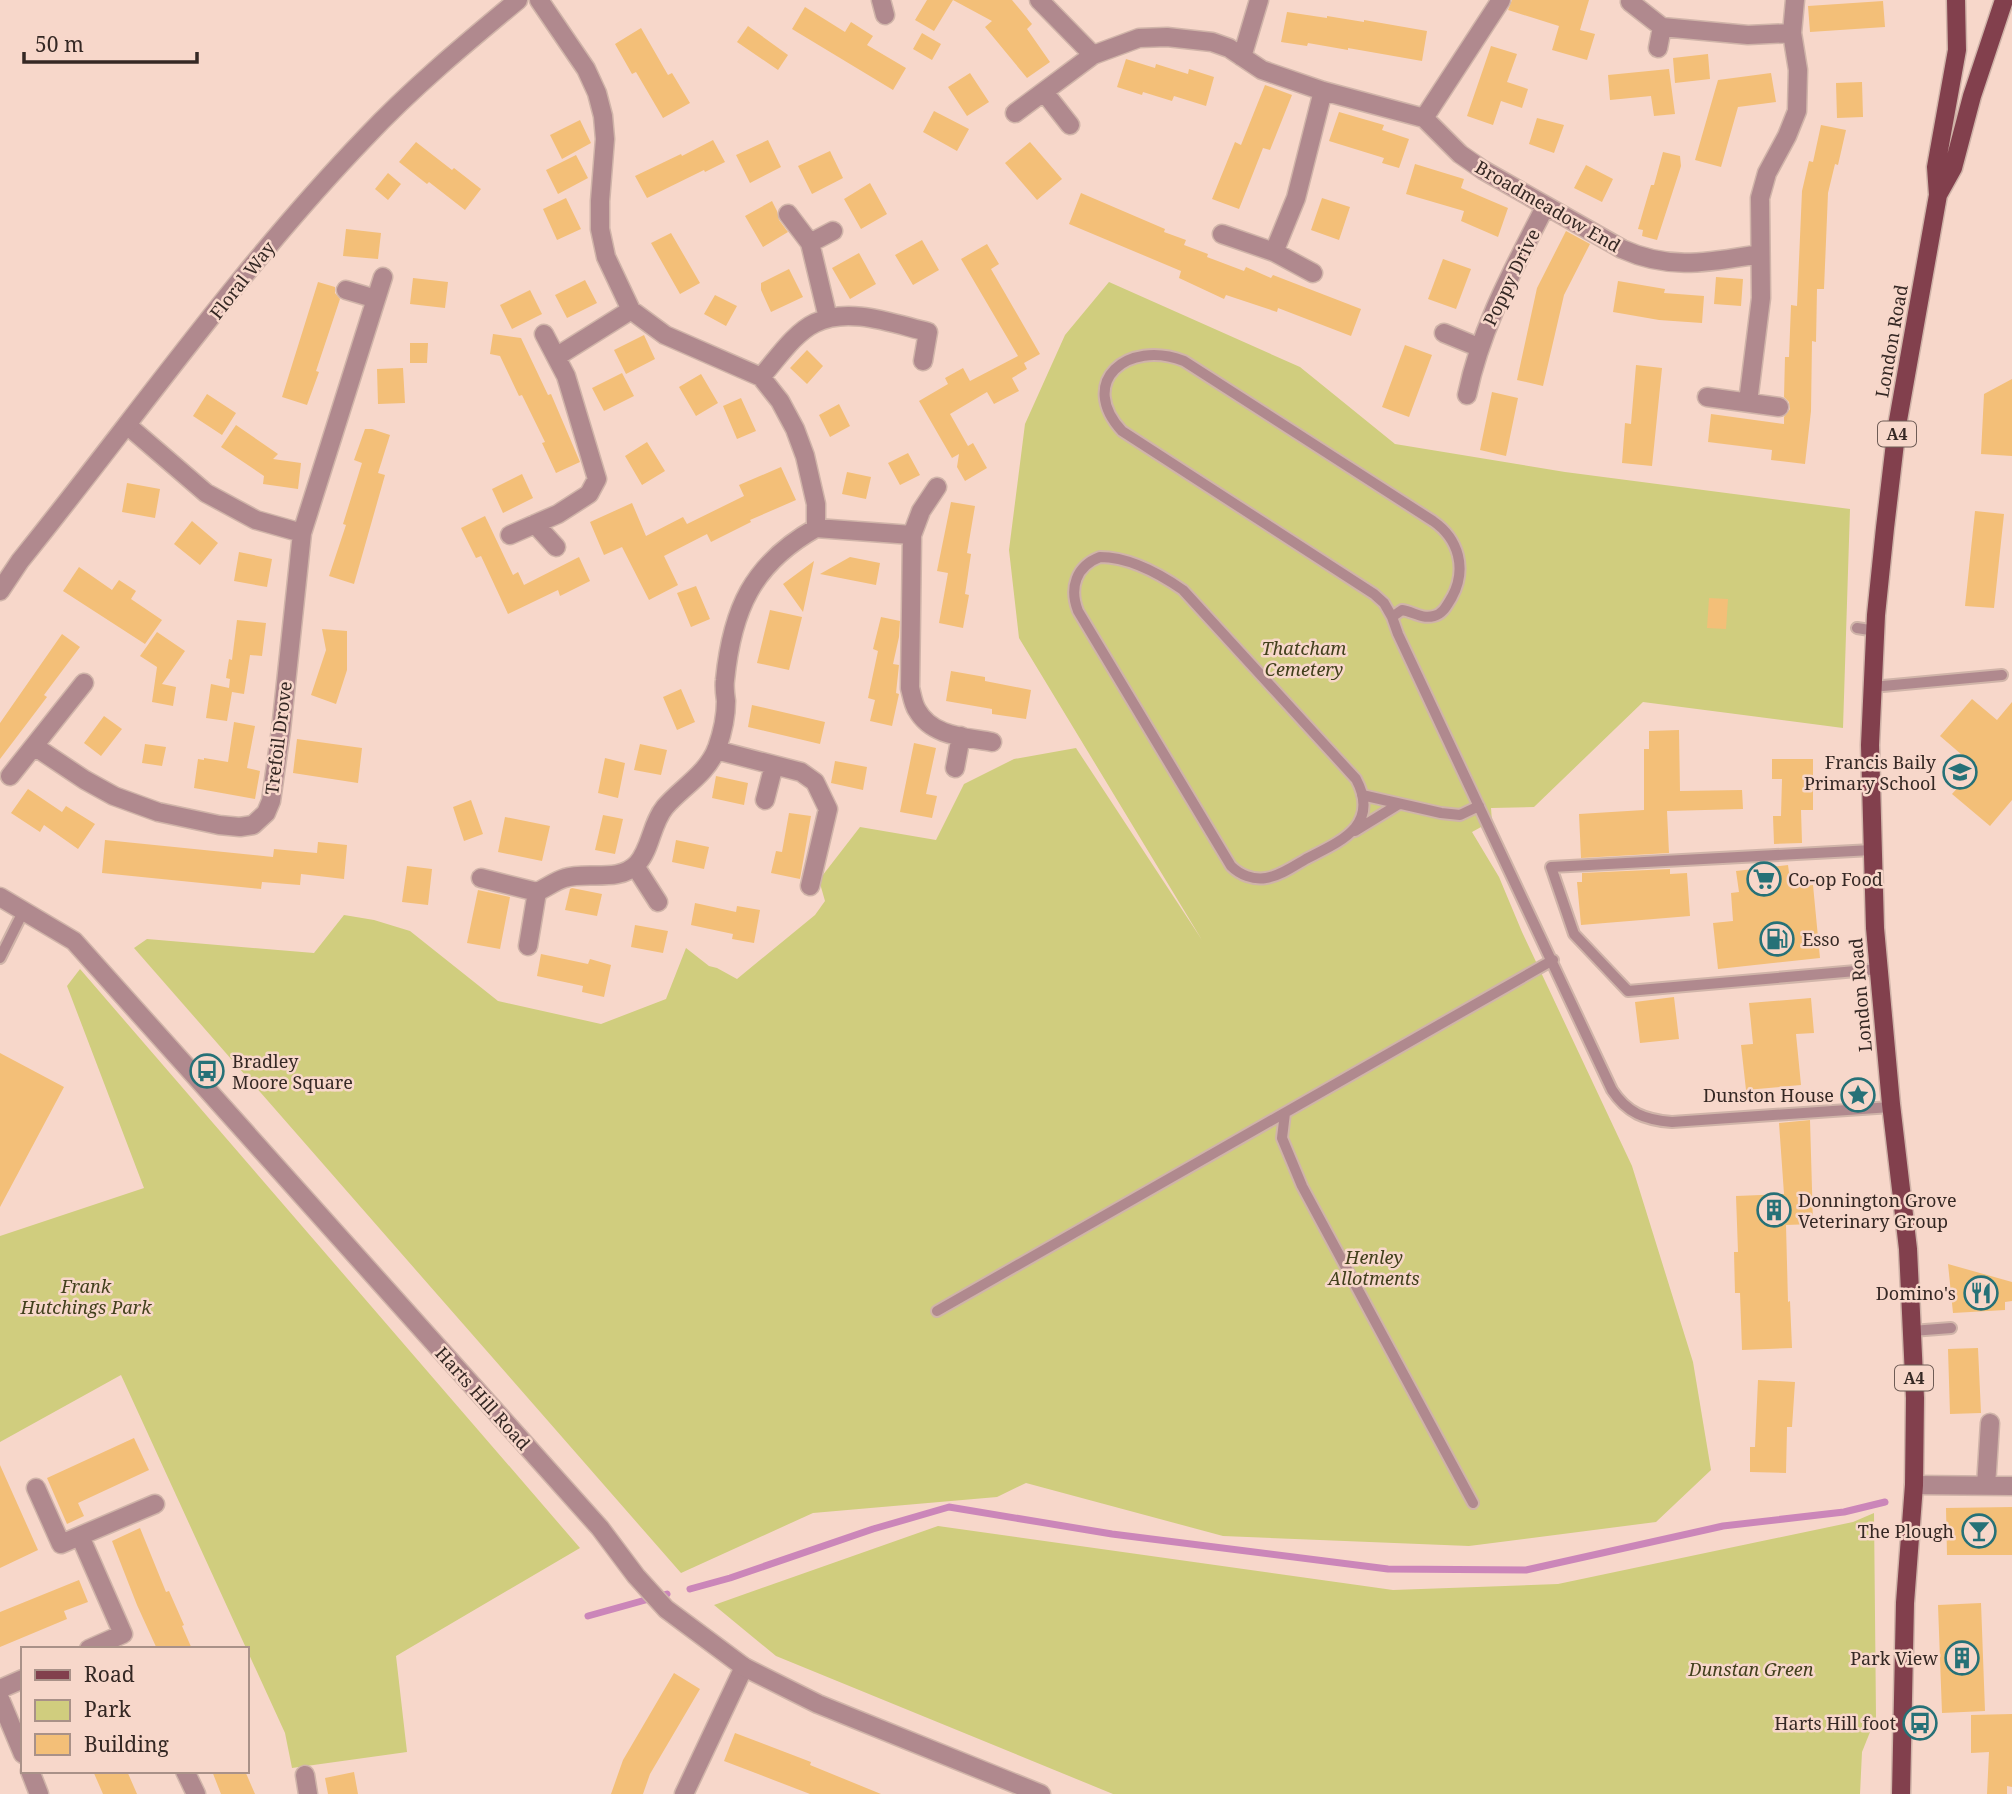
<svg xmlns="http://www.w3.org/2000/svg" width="2012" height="1794" font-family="'Noto Serif',serif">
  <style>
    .green { fill: #d0cd7e }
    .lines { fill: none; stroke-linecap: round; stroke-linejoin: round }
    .stream { stroke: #cb86b9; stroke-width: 7 }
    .building { fill: #f3bf78 }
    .service-casing { stroke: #d0b4a9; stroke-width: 14 }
    .minor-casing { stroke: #d0b4a9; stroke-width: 21 }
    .tertiary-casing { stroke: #d0b4a9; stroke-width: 21 }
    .primary-casing { stroke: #d0b4a9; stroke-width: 21 }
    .service { stroke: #b0898e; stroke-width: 10 }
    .minor { stroke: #b0898e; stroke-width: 18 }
    .tertiary { stroke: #b0898e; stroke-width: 18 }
    .primary { stroke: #82404d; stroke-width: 18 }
    .labels { text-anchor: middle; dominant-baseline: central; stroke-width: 5; stroke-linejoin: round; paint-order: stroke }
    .shield { fill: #f7d7ca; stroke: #6f5c56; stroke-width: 2 }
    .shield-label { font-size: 16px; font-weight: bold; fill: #352824 }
    .street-label { font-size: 18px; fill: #352824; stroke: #f7d7ca }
    .park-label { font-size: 18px; font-style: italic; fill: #42401c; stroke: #f7d7ca }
    .poi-label { font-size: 18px; fill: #352824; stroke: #f7d7ca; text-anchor: end }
  </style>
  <rect width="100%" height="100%" fill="#f7d7ca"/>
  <path class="green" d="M1109,282L1300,367L1395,444L1565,472L1850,509L1843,728L1643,702L1534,807L1491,808L1492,821L1472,832L1499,877L1522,932L1632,1166L1693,1362L1711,1470L1656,1522L1469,1546L1223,1536L1026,1483L997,1497L813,1513L681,1573L134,948L147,939L314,953L344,915L374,920L410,931L498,1001L601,1024L666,999L686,948L709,966L717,968L737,979L815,915L825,901L819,880L860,827L936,840L964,784L1014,759L1076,748L1202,940L1019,638L1009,550L1025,424L1065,335Z
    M80,969L580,1548L396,1656L407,1752L292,1768L285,1733L121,1375L0,1442V1236L144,1188L67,986Z
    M1874,1513L1876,1717L1862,1752L1860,1794H1113L776,1656L714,1605L938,1526L1393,1590L1558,1584L1853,1522Z"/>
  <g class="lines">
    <path class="stream" d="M690,1589L730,1578L873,1529L949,1507L1112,1534L1388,1569L1526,1570L1723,1526L1844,1512L1885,1502
      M588,1616L667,1594"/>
  </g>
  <path class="building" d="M927,0H1012L1032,24L1027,29L1050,62L1027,78L985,27L992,21L953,0L934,31L915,20Z
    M1512,0H1589L1580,30L1595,34L1587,60L1552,50L1559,26L1508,10Z
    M1883,1L1885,27L1810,32L1808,6Z
    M805,7L845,32L851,22L873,36L867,45L906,68L893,90L792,29Z
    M1287,12L1327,18V16L1364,22V20L1427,31L1422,61L1348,48V50L1308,43L1307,46L1281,42Z
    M748,26L788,55L778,70L737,42Z
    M641,28L668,75L672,73L690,103L663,118L636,72L632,74L615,44Z
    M922,33L941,44L932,60L913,49Z
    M1491,46L1517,54L1507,82L1528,89L1522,108L1501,101L1493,125L1467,116Z
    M1708,54L1710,79L1675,83L1673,58Z
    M1126,59L1155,68L1156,64L1188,74L1189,69L1214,77L1206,106L1174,96L1172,101L1143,92L1142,95L1117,87Z
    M1669,69L1675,114L1654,116L1651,96L1610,100L1608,75Z
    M970,73L989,102L967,116L948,87Z
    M1771,73L1776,102L1738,107L1721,167L1695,160L1718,80Z
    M1862,82L1863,117L1837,118L1836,83Z
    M1265,85L1292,95L1270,150L1263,148L1239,209L1212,199L1235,142L1241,145Z
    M934,111L969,129L957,151L923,132Z
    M1339,112L1384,125L1382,130L1409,139L1399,168L1382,163L1384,158L1329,141Z
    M1537,118L1564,125L1554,153L1529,144Z
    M580,120L591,143L562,159L550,135Z
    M1821,125L1846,130L1838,165L1835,164L1828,193L1824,289H1817L1816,342L1812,341L1811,411L1805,464L1771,460L1772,450L1708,442L1711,414L1784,424V417L1790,409L1789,402L1784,397L1785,357H1789L1791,305L1797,306L1802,191L1809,161L1813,162Z
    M713,140L725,162L705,172L704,170L647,198L635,176L681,154L682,156Z
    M768,140L781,167L750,183L736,155Z
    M416,142L452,170L454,168L481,189L465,210L429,182L427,184L399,162Z
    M1030,142L1062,179L1037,200L1005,163Z
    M830,151L843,178L812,194L798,166Z
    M1663,152L1680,156L1681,166L1657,240L1642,236L1643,230L1638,229L1651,185H1654Z
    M576,155L588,178L558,194L546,170Z
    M1415,164L1464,179L1461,188L1508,208L1498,237L1461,221L1464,211L1406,194Z
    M1586,165L1613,179L1602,202L1574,188Z
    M388,173L401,184L388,200L375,189Z
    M870,183L887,214L861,229L844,199Z
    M1081,193L1165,229L1164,232L1186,240L1184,245L1208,254L1207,257L1244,271L1246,267L1271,278L1273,275L1361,309L1351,336L1278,308L1277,312L1226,295L1224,299L1179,278L1181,271L1069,224Z
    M566,198L581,229L557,240L543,209Z
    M1322,198L1350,207L1339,240L1311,230Z
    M772,201L777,211L779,220L788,232L763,247L745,216Z
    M346,229L381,233L378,259L343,256Z
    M1566,231L1590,244L1564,295L1543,386L1517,380L1537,288Z
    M671,233L700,283L680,294L651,243Z
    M922,240L939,270L913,285L895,255Z
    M987,244L999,264L991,269L1040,354L1024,363L1027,369L1012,378L1019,391L994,404L987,392L950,414L968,446L973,443L987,468L965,481L957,467L959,454L952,458L919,401L948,384L945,378L963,368L970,381L1018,356L961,259Z
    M859,253L876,284L850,299L832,268Z
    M1443,259L1471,269L1456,309L1428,299Z
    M789,269L803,297L771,312L761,290V283Z
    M1716,277L1743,279L1741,306L1714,304Z
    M413,278L448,282L445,308L410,304Z
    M585,280L597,303L567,318L555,295Z
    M1618,281L1665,289L1664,293L1704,296L1702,323L1659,320L1613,312Z
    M318,282L335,287V293L340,299L316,371L319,372L307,405L282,397Z
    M530,290L542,314L512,329L500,305Z
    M715,295L737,306L726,326L704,314Z
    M493,334L521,338L548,395L551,394L580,462L556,473L542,443L545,442L522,395L519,396L500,356L490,354Z
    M644,335L655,359L626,374L614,350Z
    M410,343H428L427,363H410Z
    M1405,345L1432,355L1409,417L1382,407Z
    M807,350L823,366L807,384L790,368Z
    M1636,365L1662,368L1652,466L1622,463L1625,423L1631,424Z
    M403,368L405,403L378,404L377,369Z
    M622,373L634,396L604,411L592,388Z
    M701,374L718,403L696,416L679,387Z
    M2012,379V456L1981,454L1984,394Z
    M1492,392L1518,398L1506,456L1480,450Z
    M207,394L236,413L222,435L193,416Z
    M741,398L756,431L737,439L723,406Z
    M839,404L850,426L830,437L819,415Z
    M236,425L278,454L273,459L301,463L298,489L263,484L264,476L221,447Z
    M365,429H372L390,435L378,473L385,475L354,584L329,576L346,525L343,524L362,463L354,460Z
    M647,442L665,471L642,485L625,456Z
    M908,453L920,475L900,485L888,463Z
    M781,467L796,500L750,520L751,522L711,542L707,534L664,556L678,585L649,600L622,547L604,555L590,522L632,503L646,536L683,517L687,524L744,496L739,485Z
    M847,472L871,477L866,499L842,494Z
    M522,474L533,498L503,513L492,489Z
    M127,483L160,489L155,518L122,512Z
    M951,502L975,506L967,553L971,554L965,594L969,595L963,628L939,623L948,573L937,571Z
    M1975,511L2004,514L1994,608L1965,606Z
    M485,516L513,575L518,572L524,585L579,557L590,581L560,596L558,590L508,614L481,556L476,558L461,528Z
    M192,521L218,543L200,565L174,544Z
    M239,552L272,559L267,587L234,581Z
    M850,557L880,563L876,585L820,574Z
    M814,561L803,612L783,584Z
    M79,567L112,590L119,580L136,591L131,599L162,620L145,644L63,591Z
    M696,586L710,619L691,627L677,593Z
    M1709,598L1728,599L1726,629L1707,628Z
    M770,610L802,617L789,670L757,663Z
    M881,617L900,621L899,637L893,664L899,665L896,693L899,694L892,726L870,721L875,700L868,698L878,651L873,649Z
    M237,620L266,623L262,656L250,655L244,694L232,692L227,721L206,718L211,684L229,688L230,679L226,678L229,659L232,660Z
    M322,629L347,631V670L336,704L311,695L326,650Z
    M157,632L185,651L162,684L176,687L173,706L152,702L157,667L140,656Z
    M62,634L80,647L44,695L47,697L0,759V723Z
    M951,671L985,677V681L1031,690L1026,719L992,714V709L946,701Z
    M681,689L695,722L677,730L663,697Z
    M1972,699L1997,720L2012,702V800L1990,826L1952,794L1976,767L1940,736Z
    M752,705L825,722L820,744L748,727Z
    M104,716L122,729L101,756L84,743Z
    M234,722L255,726L247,768L260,771L255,799L194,788L198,759L204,760V758L228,762Z
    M1679,730L1680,791L1742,790L1743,809L1667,811L1669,853L1581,858L1579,814L1644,810V749H1649V731Z
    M297,739L362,748L358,783L293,773Z
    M914,743L936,748L926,794L937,796L932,818L900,812Z
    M145,744L166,747L162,766L142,763Z
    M640,744L667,750L661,775L634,770Z
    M605,758L625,763L618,798L598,793Z
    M1772,759H1813V810H1801L1802,843L1774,844L1773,816H1781L1782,779H1772Z
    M835,761L867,767L863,790L831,783Z
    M716,776L748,783L744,805L712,798Z
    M28,789L62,812L66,806L95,824L78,849L44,825L40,832L11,813Z
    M471,800L483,834L464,841L453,807Z
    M789,813L811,816L800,879L771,873L776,851L782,852Z
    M603,815L623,819L615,854L595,850Z
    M505,817L550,826L542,861L498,852Z
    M105,840L273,857L274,849L317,853L318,842L347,845L344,879L301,874L300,885L262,882L261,889L102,873Z
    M676,840L709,847L704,869L672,862Z
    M1788,865L1791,887L1813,885L1820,958L1718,969L1713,923L1733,921L1731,893L1739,892L1736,871Z
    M407,866L432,869L428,905L402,902Z
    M1670,869V874L1687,873L1690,916L1581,925L1577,882H1582V873Z
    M572,888L602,894L597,916L565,910L570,889Z
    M478,890L510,897L500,949L467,943Z
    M695,903L736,912L737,906L760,910L754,943L732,939L733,934L691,925Z
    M635,925L668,931L663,953L631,947Z
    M541,954L588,964L590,959L611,965L604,997L582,992L583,986L537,976Z
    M1674,997L1679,1039L1640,1043L1635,1002Z
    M1811,998L1814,1033L1796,1034L1801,1085L1746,1090L1741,1045L1753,1044L1749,1003Z
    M0,1053L64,1087L0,1207Z
    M1810,1120L1813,1224L1786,1225L1788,1302L1790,1301L1792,1348L1742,1350L1740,1293H1735L1734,1252H1738L1736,1196L1784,1194L1779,1123Z
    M1948,1264L2012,1282V1301L2005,1302V1310L1953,1313Z
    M1978,1348L1981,1413L1950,1414L1948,1349Z
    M1758,1380L1795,1382L1792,1427H1787L1786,1473L1750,1472V1447H1755Z
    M134,1438L149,1470L78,1503L84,1516L67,1524L47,1478Z
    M0,1465L38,1550L0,1568Z
    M2012,1507V1555H1947L1946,1508Z
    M140,1528L166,1592L169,1591L184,1625L182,1626L192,1649H157L137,1605L112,1541Z
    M79,1580L88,1602L64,1611L67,1619L0,1647V1612Z
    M1981,1603L1985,1711L1942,1713L1938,1605Z
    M674,1673L700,1689L650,1774L643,1794H611L623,1760Z
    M2012,1714V1787L2007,1786V1794H1987L1989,1752L1971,1753V1715Z
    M735,1733L811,1762L810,1765L881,1794H810L724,1761Z
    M93,1771H127L137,1794H103Z
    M212,1771H245L255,1794H221Z
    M354,1772L358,1794H328L325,1778Z"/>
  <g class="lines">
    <defs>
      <path id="service" d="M1100,557C1129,557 1160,574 1183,590L1356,779C1381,826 1339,842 1306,859C1294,866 1280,876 1266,878C1253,880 1240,875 1231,866L1078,611C1069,588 1076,566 1100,557Z
        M1392,617L1384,603L1374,594L1122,431C1077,382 1127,339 1184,361L1433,521C1459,539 1467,569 1452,597C1447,605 1443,614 1434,616C1421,619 1414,612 1402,610L1392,617L1398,634L1612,1090C1627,1113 1645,1120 1672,1122L1891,1107
        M1857,628L1876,631
        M1872,687L2002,675
        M1362,795L1441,813L1460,815L1479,806
        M1355,831L1399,804
        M1872,850L1551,867L1574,934L1628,991L1879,969
        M0,958L23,912
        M1285,1113L1282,1138L1302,1186L1473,1503
        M937,1311L1553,960
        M1912,1331L1951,1328"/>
      <path id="minor" d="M881,0L885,15
        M1039,0L1093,55
        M1630,2L1662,27L1748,35L1792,33
        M1658,48L1662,27
        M1242,57L1259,0
        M1044,92L1070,125
        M1015,113L1093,55L1139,38L1167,37L1212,42L1229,48L1262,70L1323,91L1424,118L1460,154L1483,170L1622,249C1671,271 1709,262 1760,254
        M1424,118L1501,0
        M788,214L810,243L828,318
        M1222,234L1274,252L1313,273
        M810,243L833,231
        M1274,252L1296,198L1323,91
        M346,290L376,299
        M1444,333L1478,347
        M556,357L631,310
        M761,377C777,359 794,333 815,323C849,306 894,324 928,332L923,361
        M1467,395C1481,327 1514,268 1545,207
        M1707,397L1779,407
        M1748,402L1761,298L1760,198L1767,173L1787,136L1797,111L1798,70L1792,33L1795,0
        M127,425L206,493L256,520L302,533
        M937,487L921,511L912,535L910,688C912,695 913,704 917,710C932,737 966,737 992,742
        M535,524L556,547
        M816,528L912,535
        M510,535L558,514L589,494L597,479L566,376L544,334
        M34,746L85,780L114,796L158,812L219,825L240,827L253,825L266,813L271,801L281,730L302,533L383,277
        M716,750L801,772L815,782L828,809L810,886
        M955,768L961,736
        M10,776L84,683
        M765,800L774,765
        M635,866L658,902
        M481,878L537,892C546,888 555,881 565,878C586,871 619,883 637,864C651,849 651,824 665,807C681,788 707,774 717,748C722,734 726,716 726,701C725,694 724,687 725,680C732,610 752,564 816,528V504L805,456L795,429L780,401L761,377L665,335L631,310L606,257L600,229V201L605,139L603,116L597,93L586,69L539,0
        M528,946L537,892
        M1914,1485L2012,1486
        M1986,1486L1990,1423
        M36,1488L61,1544L155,1504
        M80,1536L123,1634L89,1649
        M0,1689L23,1679
        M0,1699L23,1754
        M30,1771L39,1794
        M185,1771L196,1794
        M305,1775L308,1794
        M684,1794L744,1667"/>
      <path id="tertiary" d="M0,591L20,561C134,420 239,269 365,138C412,88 465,44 518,0
        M0,897L74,941L600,1528L636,1576L666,1609L744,1667L818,1704L1041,1794"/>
      <path id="primary" d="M1938,195L1953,168L1972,96L2004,0
        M1901,1794L1905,1603L1914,1485L1915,1398L1908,1249L1891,1104L1875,928L1870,745L1876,615L1885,528L1897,426L1938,195L1936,167L1957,50L1956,0"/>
    </defs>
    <use href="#service" class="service-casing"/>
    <use href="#minor" class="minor-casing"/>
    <use href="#tertiary" class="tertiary-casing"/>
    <use href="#primary" class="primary-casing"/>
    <use href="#service" class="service"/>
    <use href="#minor" class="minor"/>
    <use href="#tertiary" class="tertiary"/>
    <use href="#primary" class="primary"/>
  </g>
  <defs>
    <symbol id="school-ring" viewBox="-11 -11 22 22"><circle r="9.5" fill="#f7d7ca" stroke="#267177" stroke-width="1.5"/><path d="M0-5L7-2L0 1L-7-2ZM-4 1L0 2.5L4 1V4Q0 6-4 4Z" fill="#267177"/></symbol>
    <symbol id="supermarket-ring" viewBox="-11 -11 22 22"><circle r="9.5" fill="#f7d7ca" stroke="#267177" stroke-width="1.5"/><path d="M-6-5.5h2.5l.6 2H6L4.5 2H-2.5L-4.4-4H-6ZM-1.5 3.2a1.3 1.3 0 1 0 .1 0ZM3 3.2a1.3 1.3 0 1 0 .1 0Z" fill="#267177"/></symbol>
    <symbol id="fuel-ring" viewBox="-11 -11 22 22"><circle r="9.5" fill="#f7d7ca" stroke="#267177" stroke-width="1.5"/><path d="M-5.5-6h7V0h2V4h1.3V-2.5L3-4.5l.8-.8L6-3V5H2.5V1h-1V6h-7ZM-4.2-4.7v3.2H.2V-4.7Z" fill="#267177"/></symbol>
    <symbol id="bus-ring" viewBox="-11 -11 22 22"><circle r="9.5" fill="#f7d7ca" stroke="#267177" stroke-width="1.5"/><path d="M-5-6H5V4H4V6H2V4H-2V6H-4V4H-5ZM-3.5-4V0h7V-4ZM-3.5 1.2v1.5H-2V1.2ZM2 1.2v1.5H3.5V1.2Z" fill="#267177"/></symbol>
    <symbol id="sight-ring" viewBox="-11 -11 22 22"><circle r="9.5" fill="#f7d7ca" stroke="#267177" stroke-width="1.5"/><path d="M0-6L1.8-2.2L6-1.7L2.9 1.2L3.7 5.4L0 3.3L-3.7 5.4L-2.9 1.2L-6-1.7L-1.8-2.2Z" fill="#267177"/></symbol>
    <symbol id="building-ring" viewBox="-11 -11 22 22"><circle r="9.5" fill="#f7d7ca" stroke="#267177" stroke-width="1.5"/><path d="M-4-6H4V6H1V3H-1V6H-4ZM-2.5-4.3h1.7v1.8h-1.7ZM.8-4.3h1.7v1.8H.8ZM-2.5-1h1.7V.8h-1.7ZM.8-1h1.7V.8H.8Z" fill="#267177"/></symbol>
    <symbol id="restaurant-ring" viewBox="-11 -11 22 22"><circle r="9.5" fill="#f7d7ca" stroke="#267177" stroke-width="1.5"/><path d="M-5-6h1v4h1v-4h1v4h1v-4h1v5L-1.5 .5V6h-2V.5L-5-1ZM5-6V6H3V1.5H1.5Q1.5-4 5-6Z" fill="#267177"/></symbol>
    <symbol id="bar-ring" viewBox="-11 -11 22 22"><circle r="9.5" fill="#f7d7ca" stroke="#267177" stroke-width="1.5"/><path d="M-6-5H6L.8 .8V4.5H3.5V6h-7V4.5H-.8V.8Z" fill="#267177"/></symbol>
  </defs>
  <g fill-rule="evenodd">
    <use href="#school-ring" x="1941" y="753" width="38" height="38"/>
    <use href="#supermarket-ring" x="1745" y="860" width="38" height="38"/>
    <use href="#fuel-ring" x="1758" y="920" width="38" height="38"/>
    <use href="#bus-ring" x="188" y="1052" width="38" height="38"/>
    <use href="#sight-ring" x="1839" y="1076" width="38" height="38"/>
    <use href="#building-ring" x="1755" y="1191" width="38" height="38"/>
    <use href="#restaurant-ring" x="1962" y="1274" width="38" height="38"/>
    <use href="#bar-ring" x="1960" y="1512" width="38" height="38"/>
    <use href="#building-ring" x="1943" y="1639" width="38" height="38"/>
    <use href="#bus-ring" x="1901" y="1704" width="38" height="38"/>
  </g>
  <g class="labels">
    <g class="shield">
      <rect x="1878" y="421.5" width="38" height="25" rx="5"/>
      <rect x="1895" y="1365.5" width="38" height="25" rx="5"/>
    </g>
    <g class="shield-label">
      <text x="1897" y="434">A4</text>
      <text x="1914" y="1378">A4</text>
    </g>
    <g class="street-label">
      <text transform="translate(1548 206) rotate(30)">Broadmeadow End</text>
      <text transform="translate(1511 277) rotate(-64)">Poppy Drive</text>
      <text transform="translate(242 280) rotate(-52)">Floral Way</text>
      <text transform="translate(1891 341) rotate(-80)">London Road</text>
      <text transform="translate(278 738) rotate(-83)">Trefoil Drove</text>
      <text transform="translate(1860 995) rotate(-95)">London Road</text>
      <text transform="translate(483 1398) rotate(48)">Harts Hill Road</text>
    </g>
    <g class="park-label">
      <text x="1304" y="648">Thatcham<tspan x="1304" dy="21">Cemetery</tspan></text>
      <text x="1374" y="1257">Henley<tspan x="1374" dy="21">Allotments</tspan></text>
      <text x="86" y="1286">Frank<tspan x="86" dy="21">Hutchings Park</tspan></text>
      <text x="1751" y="1669">Dunstan Green</text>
    </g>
    <g class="poi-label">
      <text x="1936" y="762">Francis Baily<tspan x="1936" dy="21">Primary School</tspan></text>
      <text x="1788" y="879" text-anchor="start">Co-op Food</text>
      <text x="1802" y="939" text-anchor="start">Esso</text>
      <text x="232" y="1061" text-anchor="start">Bradley<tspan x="232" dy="21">Moore Square</tspan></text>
      <text x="1834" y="1095">Dunston House</text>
      <text x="1798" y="1200" text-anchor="start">Donnington Grove<tspan x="1798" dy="21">Veterinary Group</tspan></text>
      <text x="1956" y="1293">Domino's</text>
      <text x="1954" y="1531">The Plough</text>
      <text x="1938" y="1658">Park View</text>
      <text x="1896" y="1723">Harts Hill foot</text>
    </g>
  </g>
  <rect x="21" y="1647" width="228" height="126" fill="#f7d7ca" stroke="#a99188" stroke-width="2"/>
  <rect x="35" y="1670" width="35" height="10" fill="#82404d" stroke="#a99188" stroke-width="2"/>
  <text x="84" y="1682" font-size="21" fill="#352824">Road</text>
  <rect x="35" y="1700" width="35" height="21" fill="#d0cd7e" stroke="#a99188" stroke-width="2"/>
  <text x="84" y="1717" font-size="21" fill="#352824">Park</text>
  <rect x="35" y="1734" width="35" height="21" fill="#f3bf78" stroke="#a99188" stroke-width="2"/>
  <text x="84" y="1752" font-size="21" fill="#352824">Building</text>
  <path d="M24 52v10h173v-10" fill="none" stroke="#352824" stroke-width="3.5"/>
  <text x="35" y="52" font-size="21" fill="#352824" stroke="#f7d7ca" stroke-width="5" paint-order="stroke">50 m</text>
</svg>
